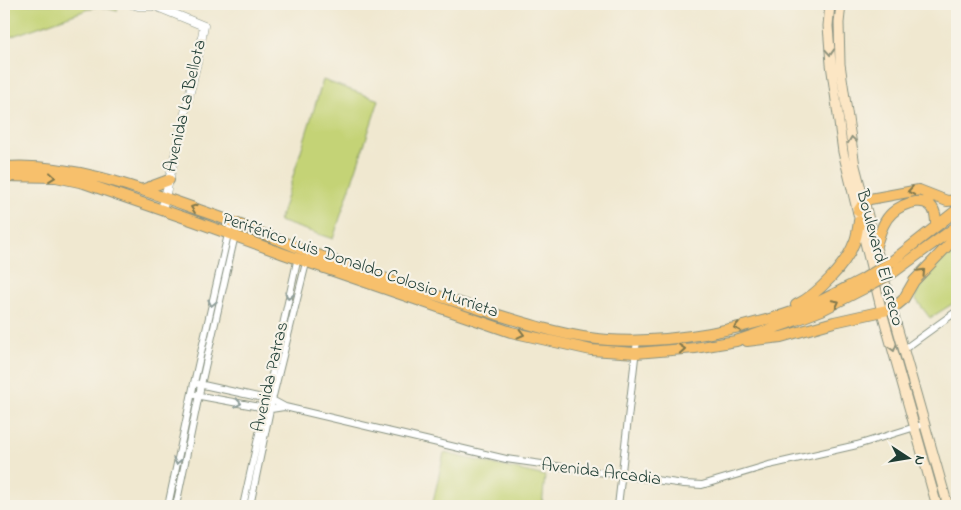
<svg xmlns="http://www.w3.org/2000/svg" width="961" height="510" font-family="'Indie Flower',sans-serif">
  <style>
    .green { fill: #c4d376; stroke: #728855 }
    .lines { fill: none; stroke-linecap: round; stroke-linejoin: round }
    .minor-casing { stroke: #889282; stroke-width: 8 }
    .tertiary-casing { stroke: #889282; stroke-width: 9 }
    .secondary-casing { stroke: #889282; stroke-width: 11 }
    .primary-casing { stroke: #889282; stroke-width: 12 }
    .minor { stroke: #fff; stroke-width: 6 }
    .tertiary { stroke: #fff; stroke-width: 8 }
    .secondary { stroke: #fce6c4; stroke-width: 9 }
    .primary { stroke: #f7c06c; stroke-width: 10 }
    .primary-bridge-casing { stroke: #889282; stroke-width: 12; stroke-linecap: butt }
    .primary-bridge { stroke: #f7c06c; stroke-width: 10 }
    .oneway { stroke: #8e927c }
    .oneway2 { stroke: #80784d }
    .oneway3 { stroke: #8f9e9a }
    .labels { text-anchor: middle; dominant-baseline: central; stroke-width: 4.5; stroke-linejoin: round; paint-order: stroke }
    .street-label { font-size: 18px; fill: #1f3d34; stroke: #f7f3e8 }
  </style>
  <rect width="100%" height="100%" fill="#f7f3e8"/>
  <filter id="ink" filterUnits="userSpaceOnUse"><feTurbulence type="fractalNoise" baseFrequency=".02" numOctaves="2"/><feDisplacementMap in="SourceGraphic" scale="10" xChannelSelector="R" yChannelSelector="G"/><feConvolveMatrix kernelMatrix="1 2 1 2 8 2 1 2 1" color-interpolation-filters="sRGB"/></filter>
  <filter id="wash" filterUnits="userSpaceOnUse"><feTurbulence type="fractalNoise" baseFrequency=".0096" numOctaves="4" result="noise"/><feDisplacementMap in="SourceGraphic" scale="20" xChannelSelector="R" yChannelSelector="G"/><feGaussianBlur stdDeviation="1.12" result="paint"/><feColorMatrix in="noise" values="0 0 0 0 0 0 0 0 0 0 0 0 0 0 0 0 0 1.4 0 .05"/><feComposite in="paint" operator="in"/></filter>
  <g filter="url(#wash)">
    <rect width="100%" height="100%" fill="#f0e8d0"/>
    <path class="green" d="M4,4H114L118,6L117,11L98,6L4,39Z
      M323,80L379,100L333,239L279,221Z
      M957,242V301L930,318L915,298C922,275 940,258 957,242Z
      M444,453L545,476L542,506H432Z"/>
  </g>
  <g filter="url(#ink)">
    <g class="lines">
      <defs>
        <path id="minor" d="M903,350L957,311
          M194,383L272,400L285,407L506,459L684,484L702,485L769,465L857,445L925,424
          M195,395L271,409L284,407
          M168,506L194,383L231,221
          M176,506L201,385L235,235L239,224
          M243,506L298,257
          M250,506L272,400L307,259
          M618,506L637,340"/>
        <path id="tertiary" d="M131,4L138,6H153
          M150,4L204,26L198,58L162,210"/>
        <path id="secondary" d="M830,4L828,26L831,64L843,152L882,312L937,506
          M841,4L839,23L840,64L855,166L892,309L948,506"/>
        <path id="primary" d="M4,167C72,162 141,189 205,212C237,223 269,236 301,249C359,270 418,290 476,308C519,321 563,337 608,340C673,344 746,329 807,307C826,299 845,288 863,279
          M4,176L56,177L84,183L194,221L284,254L511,332L591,350L636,353L695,348L736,341L786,324L822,310L867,287
          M142,190L169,180
          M858,211L864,202L870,199L919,190L947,201L957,200
          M876,245C880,234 883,221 892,213C903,203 930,193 935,214C936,218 936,223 936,226
          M891,262L957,210
          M894,272L957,226
          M796,305C817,295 846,265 854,243C857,237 858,228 859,221
          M747,341L781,337L834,322L892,309L903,300L914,281L957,236"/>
      </defs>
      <use href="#minor" class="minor-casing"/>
      <use href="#tertiary" class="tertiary-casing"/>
      <use href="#secondary" class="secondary-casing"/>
      <use href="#primary" class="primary-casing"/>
      <use href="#minor" class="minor"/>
      <use href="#tertiary" class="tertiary"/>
      <use href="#secondary" class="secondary"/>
      <use href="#primary" class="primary"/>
      <defs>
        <path id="primary-bridge" d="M863,279L891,262
          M867,287L894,272"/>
      </defs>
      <use href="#primary-bridge" class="primary-bridge-casing"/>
      <use href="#primary-bridge" class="primary-bridge"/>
    </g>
    <defs><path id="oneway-chevron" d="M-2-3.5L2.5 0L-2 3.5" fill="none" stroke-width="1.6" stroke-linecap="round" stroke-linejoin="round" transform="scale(1.25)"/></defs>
    <g class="oneway">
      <use href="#oneway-chevron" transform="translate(830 52) rotate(86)"/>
      <use href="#oneway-chevron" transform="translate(852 140) rotate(-98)"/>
      <use href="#oneway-chevron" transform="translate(893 348) rotate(74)"/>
    </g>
    <g class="oneway2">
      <use href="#oneway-chevron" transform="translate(52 177) rotate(6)"/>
      <use href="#oneway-chevron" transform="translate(911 191) rotate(171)"/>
      <use href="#oneway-chevron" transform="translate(194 208) rotate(-161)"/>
      <use href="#oneway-chevron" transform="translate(922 272) rotate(-47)"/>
      <use href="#oneway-chevron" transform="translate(836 303) rotate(-27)"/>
      <use href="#oneway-chevron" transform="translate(737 327) rotate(169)"/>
      <use href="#oneway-chevron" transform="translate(521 334) rotate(14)"/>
      <use href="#oneway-chevron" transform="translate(682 349) rotate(-4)"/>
    </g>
    <g class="oneway3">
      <use href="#oneway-chevron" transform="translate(289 296) rotate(103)"/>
      <use href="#oneway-chevron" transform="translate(212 303) rotate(103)"/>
      <use href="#oneway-chevron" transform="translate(238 403) rotate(10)"/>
      <use href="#oneway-chevron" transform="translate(177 461) rotate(102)"/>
    </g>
  </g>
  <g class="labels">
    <g class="street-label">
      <text transform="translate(186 106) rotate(-77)">Avenida La Bellota</text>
      <text transform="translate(879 258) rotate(75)">Boulevard El Greco</text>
      <text transform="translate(360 266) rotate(19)">Periférico Luis Donaldo Colosio Murrieta</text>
      <text transform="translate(271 377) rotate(-77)">Avenida Patras</text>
      <text transform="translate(601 473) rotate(7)">Avenida Arcadia</text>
    </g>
  </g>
  <rect width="961" height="510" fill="none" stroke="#f7f3e8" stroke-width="20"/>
  <g transform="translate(908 458) rotate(102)" stroke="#f7f3e8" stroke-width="4" paint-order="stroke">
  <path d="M0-4L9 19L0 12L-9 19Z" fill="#1f3d34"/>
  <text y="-8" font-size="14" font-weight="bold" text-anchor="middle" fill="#1f3d34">N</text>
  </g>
</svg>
